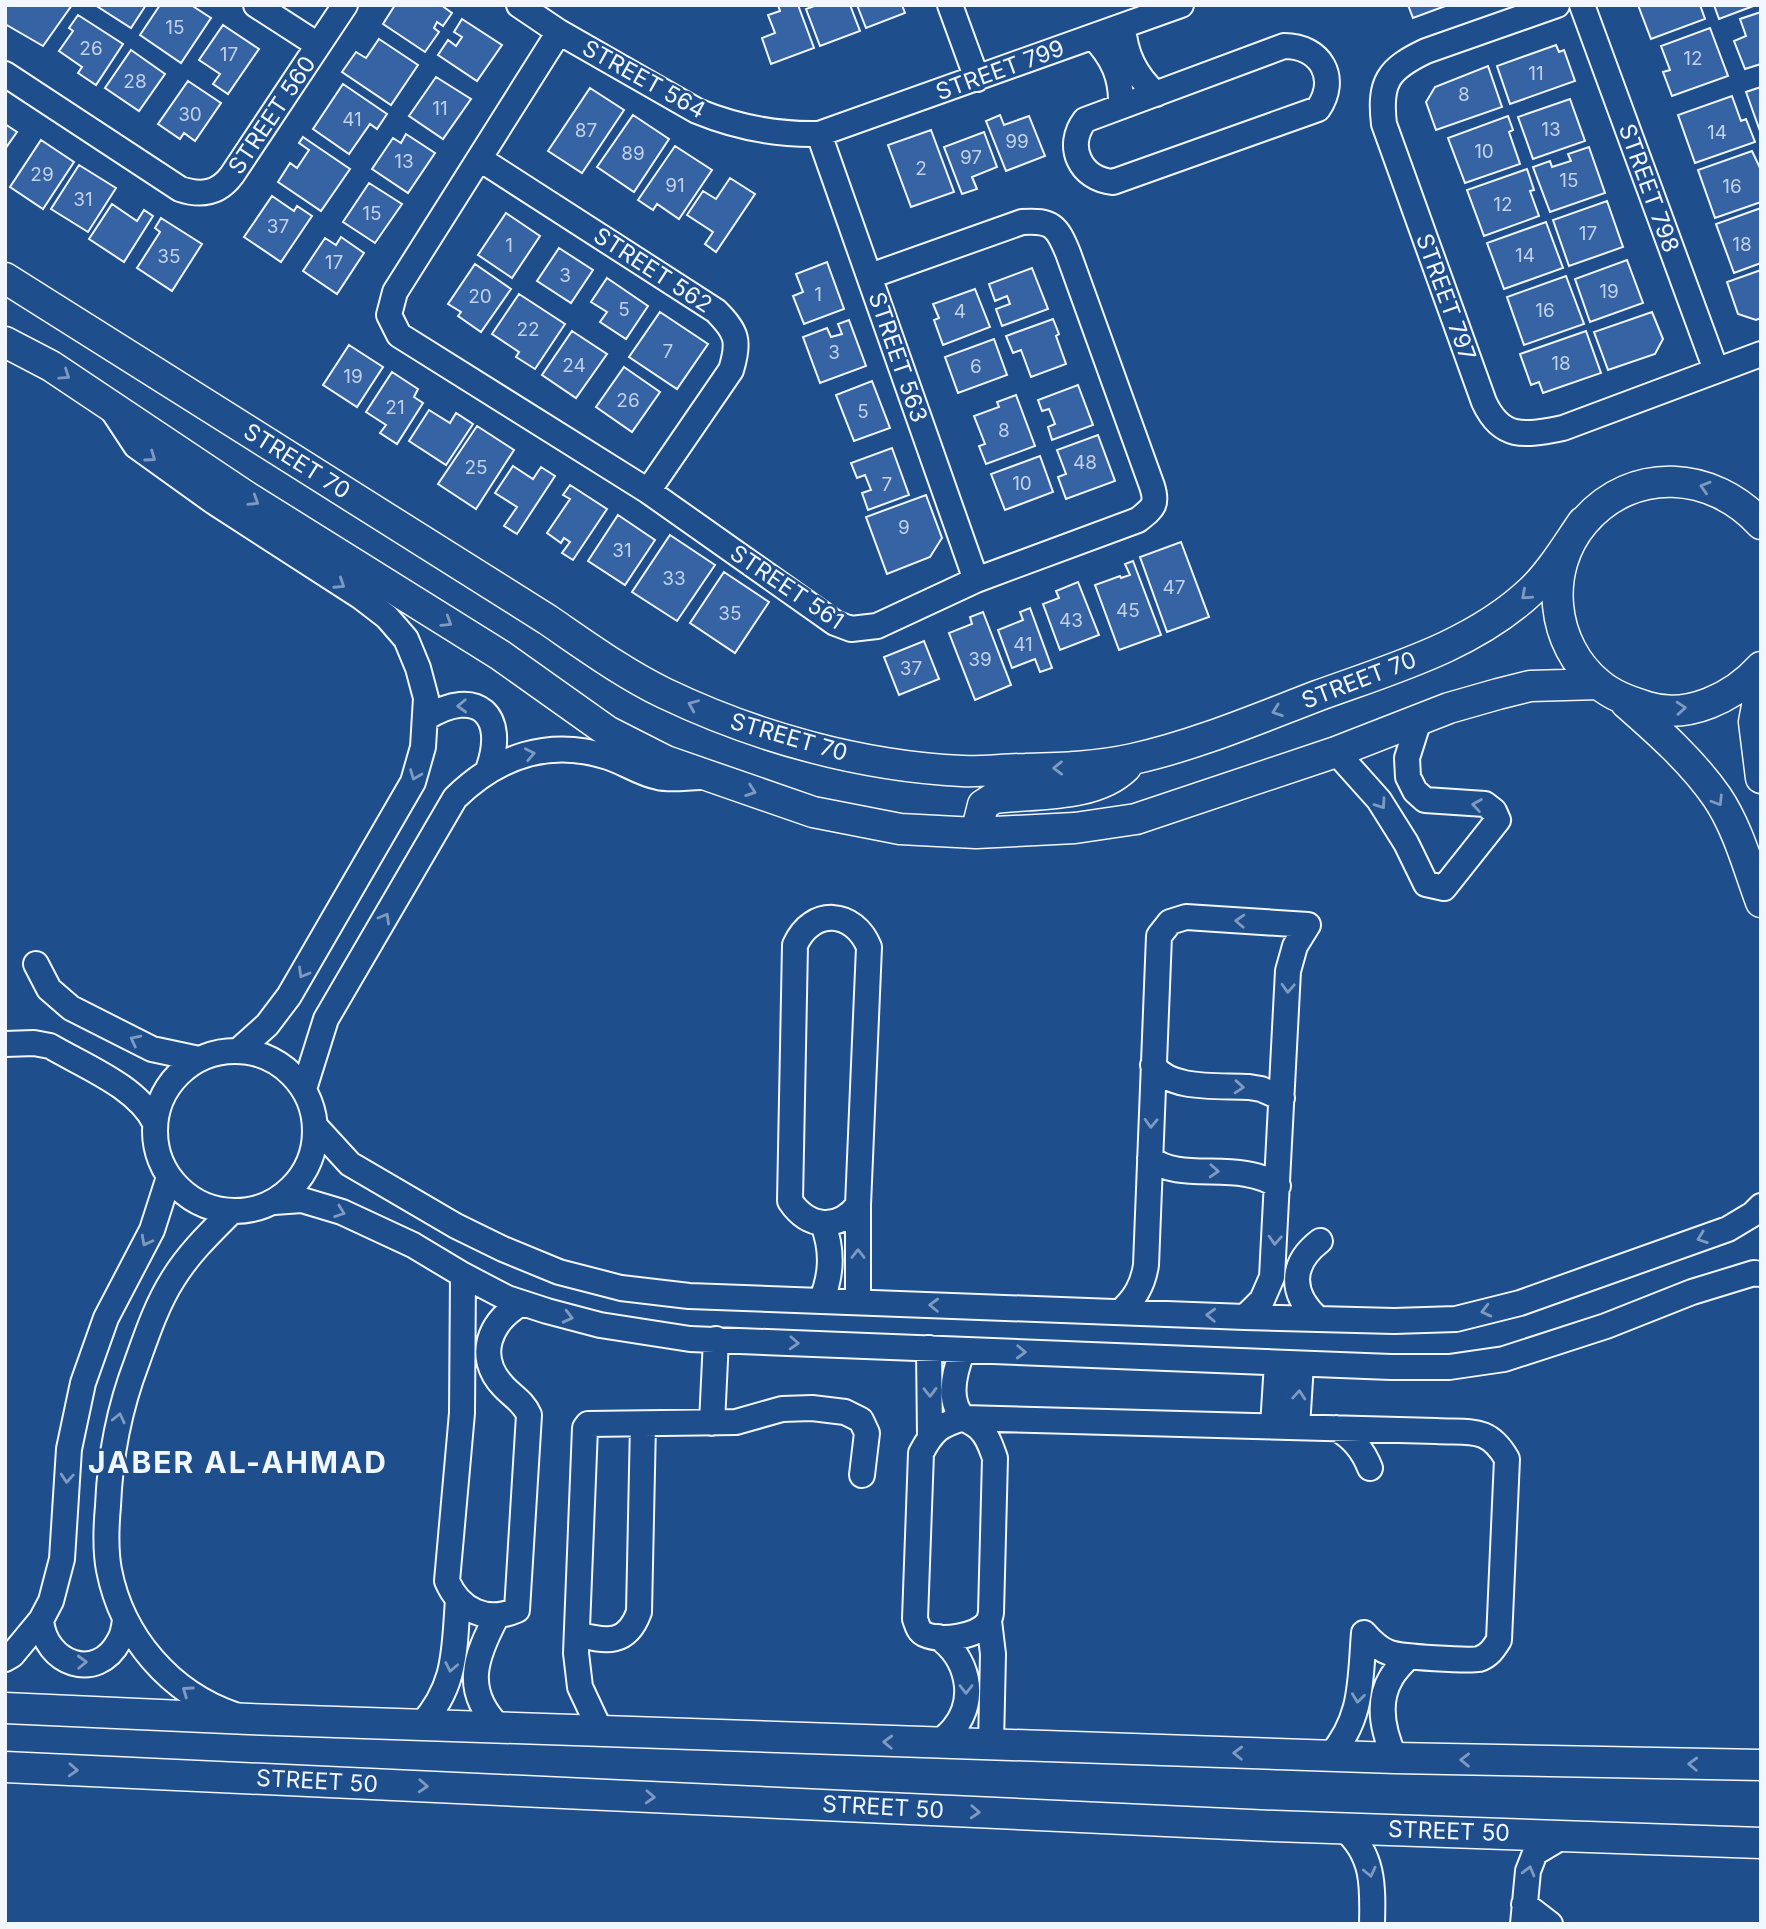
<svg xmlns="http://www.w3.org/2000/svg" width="1766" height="1929" font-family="Inter,sans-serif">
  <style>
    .building { fill: #3563a3; stroke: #f2f6ff; stroke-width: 2 }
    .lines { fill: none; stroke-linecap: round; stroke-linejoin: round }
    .minor-casing { stroke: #f2f6ff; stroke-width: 28 }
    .major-casing { stroke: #f2f6ff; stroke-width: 33 }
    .minor { stroke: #1f4e8c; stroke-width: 24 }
    .major { stroke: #1f4e8c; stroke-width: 30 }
    .oneway { stroke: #7e9ac0 }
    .labels { text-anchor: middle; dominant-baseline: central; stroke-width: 5; stroke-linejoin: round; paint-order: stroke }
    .number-label { font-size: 19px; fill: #c3d1e8 }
    .street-label { font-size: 23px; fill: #f2f6ff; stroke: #1f4e8c }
    .district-label { font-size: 30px; font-weight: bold; letter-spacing: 2px; fill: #f2f6ff; stroke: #1f4e8c }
  </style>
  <rect width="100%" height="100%" fill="#1f4e8c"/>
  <path class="building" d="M5,5H72L43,46L5,24Z
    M95,5H146L131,28Z
    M160,5H191L211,18L181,63L140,35Z
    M395,5H441L452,13L443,26L437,22L434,28L439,32L425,52L383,24Z
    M778,5H798L814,48L771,64L762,38L775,33L768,15L780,11Z
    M817,5H850L860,31L820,46L806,9Z
    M857,5H902L905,13L866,28Z
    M1408,5H1448L1413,18Z
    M1638,5H1700L1705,19L1651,39Z
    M1714,5H1756L1719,19Z
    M1761,12V64L1745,69L1734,41L1746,36L1740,19Z
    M78,15L123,44L96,85L78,73L82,67L59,51L73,31L69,28Z
    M462,19L502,45L477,81L438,55L448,40L456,46L462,37L454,32Z
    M223,25L259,49L228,94L213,84L220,74L199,60Z
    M1710,28L1728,76L1672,96L1663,72L1670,70L1661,46Z
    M379,39L418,65L391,105L342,72L356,52L366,58Z
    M1556,45L1559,52L1564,50L1575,81L1510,104L1497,66Z
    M131,50L165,74L139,111L105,88Z
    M1488,66L1502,107L1436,130L1426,102L1435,87Z
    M436,77L471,99L443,139L409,116Z
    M188,81L221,103L195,141L184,133L180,139L158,124Z
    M343,84L387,114L377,129L370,124L349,154L313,129Z
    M1761,87V134L1746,92Z
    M590,88L624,110L582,173L548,151Z
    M1732,96L1741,121L1746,119L1755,142L1695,163L1678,115Z
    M1570,99L1585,141L1533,159L1518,117Z
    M633,115L669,139L634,192L597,167Z
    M1000,115L1004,125L1029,116L1045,156L1006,171L986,121Z
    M1508,116L1513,130L1509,132L1520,164L1465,183L1448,138Z
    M5,124L17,132L5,149Z
    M931,130L954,192L911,207L888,145Z
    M984,132L997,167L972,177L977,189L962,194L944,147Z
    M406,134L435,153L408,193L372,169L393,138L401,143Z
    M303,137L350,169L321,211L278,182L290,163L297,168L309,150L299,143Z
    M41,140L74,162L43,209L10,187Z
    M675,146L712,170L679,219L657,204L653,210L638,200Z
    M1589,147L1605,193L1550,212L1533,167L1550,161L1552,167L1571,161L1568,154Z
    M1752,151L1761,170V202L1715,218L1698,170Z
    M79,165L116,188L88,232L51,209Z
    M1527,169L1534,190L1530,191L1539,216L1484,236L1467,190Z
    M730,178L755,194L716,252L705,244L713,232L687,215L703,191L716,199Z
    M369,183L402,204L375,243L343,222Z
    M272,196L294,211L297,206L312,216L281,262L244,237Z
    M1607,201L1623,247L1569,266L1553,220Z
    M112,204L137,221L144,210L153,216L124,262L89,239Z
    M1761,208V263L1734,273L1716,224Z
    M506,213L540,236L512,278L478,255Z
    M161,218L202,244L172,291L137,268L160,232L155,228Z
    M1546,222L1563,268L1504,289L1487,243Z
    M341,237L364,253L337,294L303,271L325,238L336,245Z
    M559,248L593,270L571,303L537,281Z
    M1627,260L1643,303L1590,322L1575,279Z
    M827,262L844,309L804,324L793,296L803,292L796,274Z
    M475,264L511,289L481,332L458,316L461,312L448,304Z
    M1032,268L1048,309L1002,326L996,309L1010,304L1007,296L995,301L989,284Z
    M1761,270V318L1756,320L1738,314L1727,282Z
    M1566,276L1584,324L1524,345L1507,297Z
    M607,278L648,306L626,339L600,322L607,312L591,302Z
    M975,289L990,327L943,345L934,320L939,318L933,304Z
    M519,294L565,324L535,369L516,357L519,352L492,334Z
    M660,312L708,344L677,389L629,357Z
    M1652,312L1663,339L1655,354L1608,370L1594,332Z
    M1053,319L1059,334L1056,336L1066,364L1031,377L1021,350L1013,353L1006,336Z
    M849,320L866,366L820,383L803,337L827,328L831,337L842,334L838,324Z
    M572,331L607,354L576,398L542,375Z
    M1586,331L1601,373L1543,393L1539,382L1531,385L1520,354Z
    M994,339L1007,375L958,393L945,357Z
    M349,345L383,367L357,407L323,385Z
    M624,367L660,392L632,432L596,407Z
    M392,372L418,389L414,397L423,403L397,444L380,433L386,425L366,412Z
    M872,381L890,428L854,441L836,395Z
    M1078,385L1093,425L1052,440L1048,427L1055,424L1049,409L1042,411L1038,400Z
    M1016,395L1035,446L986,464L979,446L985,444L974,416L999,407L997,402Z
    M429,410L450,423L456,413L473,424L446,465L409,441Z
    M477,426L514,450L476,509L438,484Z
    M1098,435L1115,481L1066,499L1058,477L1066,474L1057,450Z
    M892,448L909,495L868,510L862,493L871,490L865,475L857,478L851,463Z
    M1040,456L1053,492L1005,510L991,474Z
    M513,466L533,479L541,467L555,476L517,534L504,526L517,507L495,493Z
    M570,485L607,509L573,560L562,553L570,542L564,538L561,543L547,533L570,499L563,495Z
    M926,495L942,538L930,557L887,574L866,517Z
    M618,515L655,540L625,585L588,561Z
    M670,535L715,565L677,621L632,592Z
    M1181,542L1209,617L1167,632L1140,557Z
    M1133,561L1161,635L1119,650L1095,585L1120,576L1121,578L1130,575L1125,564Z
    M724,572L769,602L735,653L690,623Z
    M1078,582L1099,635L1060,650L1043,604L1059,598L1056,591Z
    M1030,608L1052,668L1040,672L1035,659L1012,668L998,630L1023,620L1020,612Z
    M983,612L1011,685L975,700L949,633L972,624L970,617Z
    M924,641L939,679L899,695L884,657Z"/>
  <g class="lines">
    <defs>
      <path id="minor" d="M256,5L318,45
        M519,5L559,32L697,111C736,127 777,135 819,134L1181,5
        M950,5L977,79
        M1557,5L1426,51C1388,69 1379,82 1384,124L1484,402C1502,441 1526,435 1563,428L1761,354
        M1582,5L1716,370
        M1123,26C1125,54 1135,75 1156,94
        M559,32L395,292L389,315L399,335L648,491L835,623L851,629L877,626L976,580L1138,520C1153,508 1158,505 1152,486L1068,253C1057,226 1052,220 1022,222L870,276
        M1093,37C1113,57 1122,78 1121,106
        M1284,46C1321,46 1339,78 1318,109L1113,182C1080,179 1065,146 1085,120Z
        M5,74L180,189C201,196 218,194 232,175L345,5
        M819,134L976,580
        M480,159L716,311C737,332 740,341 731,370L648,491
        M111,408L136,446L214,502L361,597L387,617L406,639L418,668L426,698L423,747L413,782L289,996L267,1025L238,1051
        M426,718C477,686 508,715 488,770
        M1336,752L1379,800L1406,843L1426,884L1444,888L1498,820L1494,811L1485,804L1425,800L1415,791L1408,777L1407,758L1419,720
        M36,964L49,989L71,1008L152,1049L199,1059
        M5,1044L34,1043L50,1046C84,1066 138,1087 155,1123
        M155 1131a80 80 0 1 1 160 0a80 80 0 1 1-160 0Z
        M1153,1065C1170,1091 1221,1085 1249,1087L1261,1089L1282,1098
        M304,1089L326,1019L455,798C498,756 549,738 608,757C624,762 641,774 658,777C671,780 687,777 701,777
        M316,1127L350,1164L456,1226L503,1249L559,1272L621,1288L689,1296L1245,1317L1394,1321L1456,1319L1520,1303L1728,1229L1753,1214L1761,1206
        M1150,1158C1180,1184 1239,1159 1278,1186
        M274,1202L302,1200L342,1212L413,1245L463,1275L507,1298L547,1311L600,1325L690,1339L1391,1367H1449L1504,1359L1606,1326L1692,1292L1754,1273L1761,1274
        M232,1211C210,1233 189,1253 173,1279C157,1304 147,1334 137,1362C119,1409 110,1456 108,1506C106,1528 105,1549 109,1570C122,1637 170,1693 235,1715
        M463,1275L462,1413L447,1581C460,1611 487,1623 517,1610L529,1415C523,1401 513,1397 503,1386C475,1356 490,1321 522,1303
        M821,1301C832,1275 833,1251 823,1224
        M858,1302V1205L869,947C854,910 812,907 795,945L790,1201C808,1228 838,1231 858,1205
        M1120,1312C1135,1299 1143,1285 1146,1265L1159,936L1170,922L1186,917L1308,925
        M1245,1317L1262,1300L1272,1277L1288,971L1295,946L1308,925
        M1317,1318C1290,1293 1290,1264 1320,1241
        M929,1348L930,1436
        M963,1350C955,1370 946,1402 965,1419C970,1422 975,1424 979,1428C988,1436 991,1447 995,1458L991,1613L989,1621L993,1654L991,1744
        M712,1423L716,1339
        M1273,1426L1277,1363
        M1297,1427L1301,1364
        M1336,1428C1353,1438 1363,1450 1370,1468
        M497,1616C475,1657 462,1691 500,1728
        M41,1620C45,1664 97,1683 119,1641C123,1635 124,1627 125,1620
        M989,1621C978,1637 941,1642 924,1634C918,1631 917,1624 915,1619L921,1453C933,1430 940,1425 964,1418L1436,1431C1471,1433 1488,1426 1507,1459L1499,1640C1494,1648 1489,1656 1479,1659C1468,1661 1401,1657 1390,1653C1380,1650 1371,1641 1364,1633
        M577,1634C607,1642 627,1645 639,1612L643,1424
        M938,1637C967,1657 978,1698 954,1728C950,1733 944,1738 939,1743
        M5,1659L12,1655L41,1620L51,1601L62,1559L69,1449L83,1383L106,1318L152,1230L169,1177
        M421,1725C457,1685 454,1650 458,1600
        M601,1732L580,1687L576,1653L585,1428L588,1424L736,1422L782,1409L812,1408L845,1412L861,1420L867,1433L862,1475
        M1330,1756C1363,1718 1360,1681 1364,1633
        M1395,1758C1384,1734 1376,1703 1391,1678C1395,1670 1403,1663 1408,1657
        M1343,1828C1374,1854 1373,1886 1372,1924
        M1524,1904L1550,1924
        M1523,1924L1528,1871L1535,1853L1565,1835"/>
      <path id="major" d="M5,278L548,620C586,646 623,673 664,693C756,737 860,766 962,771C982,772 1004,769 1025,769C1061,768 1097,767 1133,759C1196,745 1257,719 1317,696C1391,669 1473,646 1531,591C1551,572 1567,545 1583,522
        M5,342L51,366L247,497L500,655L607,731L666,761L813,812L900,829L976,833L1075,828L1136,819L1336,752L1449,708L1498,694L1530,686L1599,684
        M1761,524C1713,471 1633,465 1584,522C1543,570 1551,645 1599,684C1613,696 1629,701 1647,707C1688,720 1734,697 1761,667
        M1761,684L1754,722L1761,778
        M1626,703C1659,732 1692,761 1717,797C1738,828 1748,867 1761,902
        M976,833L983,805L994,798C1035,793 1095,798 1126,767
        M5,1708L249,1719L1395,1758L1761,1765
        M5,1767L1274,1826L1761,1843"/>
    </defs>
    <use href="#minor" class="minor-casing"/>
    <use href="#major" class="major-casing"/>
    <use href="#minor" class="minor"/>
    <use href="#major" class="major"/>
  </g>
  <defs><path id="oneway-chevron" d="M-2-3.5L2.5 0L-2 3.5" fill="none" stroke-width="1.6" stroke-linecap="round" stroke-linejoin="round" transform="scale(1.75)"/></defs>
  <g class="oneway">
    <use href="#oneway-chevron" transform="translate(65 375) rotate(34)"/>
    <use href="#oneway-chevron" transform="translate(151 457) rotate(35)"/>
    <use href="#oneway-chevron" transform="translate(1705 487) rotate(-163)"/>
    <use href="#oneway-chevron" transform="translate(254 501) rotate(32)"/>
    <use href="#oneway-chevron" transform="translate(340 584) rotate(33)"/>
    <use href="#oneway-chevron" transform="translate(1526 595) rotate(138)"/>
    <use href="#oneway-chevron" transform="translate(447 622) rotate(32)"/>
    <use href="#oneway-chevron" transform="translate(693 705) rotate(-157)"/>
    <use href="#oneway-chevron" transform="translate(462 706) rotate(178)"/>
    <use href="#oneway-chevron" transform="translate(1681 708) rotate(-4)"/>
    <use href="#oneway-chevron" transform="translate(1277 711) rotate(160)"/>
    <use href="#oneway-chevron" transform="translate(530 754) rotate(-11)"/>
    <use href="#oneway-chevron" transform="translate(1058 768) rotate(179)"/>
    <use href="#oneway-chevron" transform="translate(415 775) rotate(111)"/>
    <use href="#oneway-chevron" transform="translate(751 791) rotate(19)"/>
    <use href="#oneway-chevron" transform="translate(1718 801) rotate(58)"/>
    <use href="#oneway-chevron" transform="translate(1381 804) rotate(55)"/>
    <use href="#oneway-chevron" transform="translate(1477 805) rotate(-171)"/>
    <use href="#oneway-chevron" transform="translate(385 918) rotate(-60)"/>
    <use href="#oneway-chevron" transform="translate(1240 921) rotate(-177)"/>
    <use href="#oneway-chevron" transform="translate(303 973) rotate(120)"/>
    <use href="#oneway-chevron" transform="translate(1288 988) rotate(93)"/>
    <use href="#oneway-chevron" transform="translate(135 1040) rotate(-153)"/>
    <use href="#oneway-chevron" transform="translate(1239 1087) rotate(4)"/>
    <use href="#oneway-chevron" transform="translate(1151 1123) rotate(92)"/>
    <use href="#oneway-chevron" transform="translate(1214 1171) rotate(3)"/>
    <use href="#oneway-chevron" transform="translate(340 1212) rotate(20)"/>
    <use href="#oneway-chevron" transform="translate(1702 1238) rotate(160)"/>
    <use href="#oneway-chevron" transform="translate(1275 1240) rotate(93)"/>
    <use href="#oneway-chevron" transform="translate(146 1241) rotate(118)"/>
    <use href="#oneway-chevron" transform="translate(858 1254) rotate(-90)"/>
    <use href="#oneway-chevron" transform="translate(934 1305) rotate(-178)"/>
    <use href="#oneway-chevron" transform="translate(1486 1311) rotate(166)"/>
    <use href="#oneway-chevron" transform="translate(1211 1315) rotate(-178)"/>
    <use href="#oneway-chevron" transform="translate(568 1317) rotate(14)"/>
    <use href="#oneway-chevron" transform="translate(794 1343) rotate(3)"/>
    <use href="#oneway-chevron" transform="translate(1021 1352) rotate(2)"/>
    <use href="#oneway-chevron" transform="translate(930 1392) rotate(89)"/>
    <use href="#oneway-chevron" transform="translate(1299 1395) rotate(-86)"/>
    <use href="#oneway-chevron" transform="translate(119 1418) rotate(-77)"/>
    <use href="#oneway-chevron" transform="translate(67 1478) rotate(94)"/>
    <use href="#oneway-chevron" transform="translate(82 1662) rotate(-2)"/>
    <use href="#oneway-chevron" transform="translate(451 1667) rotate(101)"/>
    <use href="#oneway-chevron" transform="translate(966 1689) rotate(90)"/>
    <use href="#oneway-chevron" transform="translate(187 1691) rotate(-145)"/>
    <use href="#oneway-chevron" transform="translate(1358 1698) rotate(97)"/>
    <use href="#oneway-chevron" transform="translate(888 1742) rotate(-178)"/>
    <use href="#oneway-chevron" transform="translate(1238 1753) rotate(-178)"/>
    <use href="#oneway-chevron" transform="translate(1465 1760) rotate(-179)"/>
    <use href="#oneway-chevron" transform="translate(1693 1764) rotate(-178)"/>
    <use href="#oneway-chevron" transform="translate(73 1770) rotate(3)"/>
    <use href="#oneway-chevron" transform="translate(423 1786) rotate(3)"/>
    <use href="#oneway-chevron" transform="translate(650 1797) rotate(3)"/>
    <use href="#oneway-chevron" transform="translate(975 1812) rotate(3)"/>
    <use href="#oneway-chevron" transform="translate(1529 1871) rotate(-75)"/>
    <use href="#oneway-chevron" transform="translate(1370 1872) rotate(77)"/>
  </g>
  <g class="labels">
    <g class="number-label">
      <text x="175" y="27">15</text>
      <text x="91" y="48">26</text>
      <text x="229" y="54">17</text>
      <text x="1693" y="58">12</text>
      <text x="1536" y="73">11</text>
      <text x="135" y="81">28</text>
      <text x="1464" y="94">8</text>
      <text x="440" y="108">11</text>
      <text x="190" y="114">30</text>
      <text x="352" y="119">41</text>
      <text x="1551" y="129">13</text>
      <text x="586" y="130">87</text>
      <text x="1717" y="132">14</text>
      <text x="1017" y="141">99</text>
      <text x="1484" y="151">10</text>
      <text x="633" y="153">89</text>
      <text x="971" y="157">97</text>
      <text x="404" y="161">13</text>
      <text x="921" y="168">2</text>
      <text x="42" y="174">29</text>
      <text x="1569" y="180">15</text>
      <text x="675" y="185">91</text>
      <text x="1732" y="186">16</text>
      <text x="83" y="199">31</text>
      <text x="1503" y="204">12</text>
      <text x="372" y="213">15</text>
      <text x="278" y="226">37</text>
      <text x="1588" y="233">17</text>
      <text x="1742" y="244">18</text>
      <text x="509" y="245">1</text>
      <text x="1525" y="255">14</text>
      <text x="169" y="256">35</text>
      <text x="334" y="262">17</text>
      <text x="565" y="275">3</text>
      <text x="1609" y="291">19</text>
      <text x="818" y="294">1</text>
      <text x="480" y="296">20</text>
      <text x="624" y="309">5</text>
      <text x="1545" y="310">16</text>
      <text x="960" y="311">4</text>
      <text x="528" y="329">22</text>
      <text x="668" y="351">7</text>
      <text x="834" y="352">3</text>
      <text x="1561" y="363">18</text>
      <text x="574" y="365">24</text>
      <text x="976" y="366">6</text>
      <text x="353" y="376">19</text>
      <text x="628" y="400">26</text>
      <text x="395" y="407">21</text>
      <text x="863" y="411">5</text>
      <text x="1004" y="430">8</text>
      <text x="1085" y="462">48</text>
      <text x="476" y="467">25</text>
      <text x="1022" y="483">10</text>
      <text x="887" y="484">7</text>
      <text x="904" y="527">9</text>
      <text x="622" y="550">31</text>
      <text x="674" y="578">33</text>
      <text x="1174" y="587">47</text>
      <text x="1128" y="610">45</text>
      <text x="730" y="613">35</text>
      <text x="1071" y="620">43</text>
      <text x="1023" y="644">41</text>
      <text x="980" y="659">39</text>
      <text x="911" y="668">37</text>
    </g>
    <g class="street-label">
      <text transform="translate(1000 70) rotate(-20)">STREET 799</text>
      <text transform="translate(644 79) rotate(29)">STREET 564</text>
      <text transform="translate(272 115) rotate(-56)">STREET 560</text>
      <text transform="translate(1649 188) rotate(70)">STREET 798</text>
      <text transform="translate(653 270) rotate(33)">STREET 562</text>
      <text transform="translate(1446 297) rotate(70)">STREET 797</text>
      <text transform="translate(898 357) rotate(71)">STREET 563</text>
      <text transform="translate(297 461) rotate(32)">STREET 70</text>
      <text transform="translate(787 587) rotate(34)">STREET 561</text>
      <text transform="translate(1359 680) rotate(-21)">STREET 70</text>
      <text transform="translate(789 737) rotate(16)">STREET 70</text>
      <text transform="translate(317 1781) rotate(3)">STREET 50</text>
      <text transform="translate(883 1807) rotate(3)">STREET 50</text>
      <text transform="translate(1449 1831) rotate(2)">STREET 50</text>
    </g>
    <g class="district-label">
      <text x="238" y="1462">JABER AL-AHMAD</text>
    </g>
  </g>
  <rect width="1766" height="1929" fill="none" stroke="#f2f6ff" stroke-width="14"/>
</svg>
